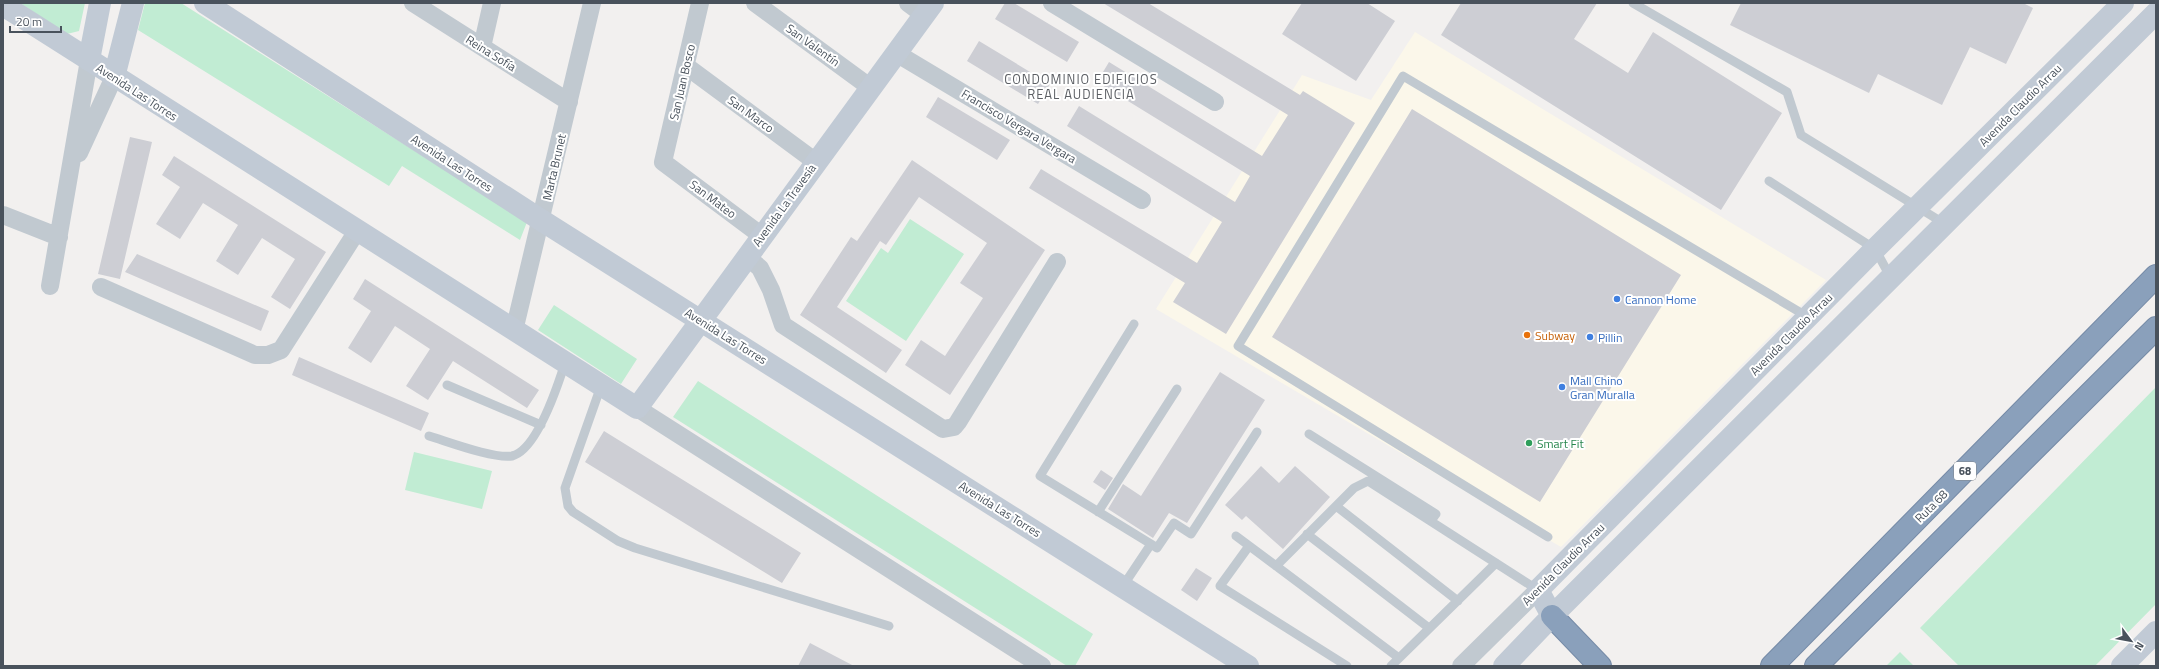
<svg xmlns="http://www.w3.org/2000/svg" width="2159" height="669" font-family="'Titillium Web',sans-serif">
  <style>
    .commercial { fill: #fbf7ea }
    .green { fill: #c1ecd3 }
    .building { fill: #cdced4 }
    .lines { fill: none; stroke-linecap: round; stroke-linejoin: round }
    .highway-casing { stroke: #768ba7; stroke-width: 24 }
    .lane { stroke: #c1c9d0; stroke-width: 9 }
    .street { stroke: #c1c9d0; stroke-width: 18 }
    .secondary { stroke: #c1cad5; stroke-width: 22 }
    .highway { stroke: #8aa0bb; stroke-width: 22 }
    .shop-dot { fill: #3f7fe0; stroke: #fff; stroke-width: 1.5 }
    .food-dot { fill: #e8710a; stroke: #fff; stroke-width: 1.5 }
    .leisure-dot { fill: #2e9e5b; stroke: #fff; stroke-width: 1.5 }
    .labels { text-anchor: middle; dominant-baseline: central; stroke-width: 4; stroke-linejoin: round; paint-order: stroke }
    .shield { fill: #fff; stroke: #80868d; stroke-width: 1 }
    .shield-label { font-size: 11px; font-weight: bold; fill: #49525c }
    .street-label { font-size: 12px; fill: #49525c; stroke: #fff }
    .shop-label { font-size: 12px; fill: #366cbe; stroke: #fff; text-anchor: start }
    .food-label { font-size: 12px; fill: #c56008; stroke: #fff; text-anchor: start }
    .leisure-label { font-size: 12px; fill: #27864d; stroke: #fff; text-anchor: start }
    .neighbourhood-label { font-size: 13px; letter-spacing: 1px; fill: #5c5f64; stroke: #fff }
  </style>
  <rect width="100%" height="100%" fill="#f2f0ef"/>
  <path class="commercial" d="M1415,32L1826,280L1561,547L1156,309L1302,75L1371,100Z"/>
  <path class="green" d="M20,3H85L79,31L67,34Z
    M145,3H181L527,222L520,240L402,166L389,186L138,30Z
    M910,219L964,254L906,341L846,301L881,248L888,253Z
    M554,305L637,359L621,384L538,330Z
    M698,381L1093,634L1075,666H1067L673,417Z
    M2156,387V604L2095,666H1959L1920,628Z
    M414,452L492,471L482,509L405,490Z
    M1900,652L1914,666H1886Z"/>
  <path class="building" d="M1005,3H1014L1079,42L1067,62L995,19Z
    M1103,3H1148L1300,95L1303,91L1355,123L1226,334L1173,302L1185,283L1029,188L1041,169L1197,263L1222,222L1067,126L1079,106L1235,202L1250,176L1097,82L1109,62L1262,156L1288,115Z
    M1302,3H1367L1395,21L1356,81L1282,34Z
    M1461,3H1597L1574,39L1628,73L1653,32L1782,113L1721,210L1441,35Z
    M1741,3H2023L2033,8L2006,64L1970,47L1942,105L1878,74L1869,93L1730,25Z
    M979,41L1050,84L1038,104L967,61Z
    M938,97L1010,140L997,160L926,117Z
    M1412,109L1681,275L1540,502L1272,337Z
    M130,137L152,142L120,279L98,274Z
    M174,156L326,252L290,309L271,297L295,259L262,238L238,275L216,261L238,225L203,203L180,239L156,224L180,187L162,175Z
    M912,160L1045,250L950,395L905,365L921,340L945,356L983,298L960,283L987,243L919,197L886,245L880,241L837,307L902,350L886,373L800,315L851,237L857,241Z
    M137,254L269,311L261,331L125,272Z
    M365,279L539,390L527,408L453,361L428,400L406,386L430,349L395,326L371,363L348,348L371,311L353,299Z
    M299,357L429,413L421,431L292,375Z
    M1220,372L1265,400L1187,523L1169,513L1153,538L1108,509L1123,484L1141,496Z
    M604,431L801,553L782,583L585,462Z
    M1261,466L1279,483L1295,466L1330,497L1283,549L1246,516L1242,520L1225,505Z
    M1101,470L1113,478L1105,490L1093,482Z
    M1196,568L1212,578L1197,601L1181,590Z
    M810,643L854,666H798Z"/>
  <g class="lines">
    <defs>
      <path id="highway" d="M1552,616L1600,666
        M1772,666L2156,276
        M1816,666L2156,328"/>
    </defs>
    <use href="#highway" class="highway-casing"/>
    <path class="lane" d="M1633,3L1787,92L1801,135L1945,224
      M1769,181L1875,249L1891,278
      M447,385L541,425
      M601,386L565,488L568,506L573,512L618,541L635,548L889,626
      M1309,434L1436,514L1431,521
      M429,436C449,442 494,459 512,456C537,450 558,385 565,363
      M1336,506L1458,601
      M1098,512L1177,389
      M1307,534L1429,628
      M1236,536L1399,658
      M1548,537L1238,346L1403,76L1808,317
      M1151,544L1157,548L1174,523L1191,534L1257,432
      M1249,546L1220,586L1347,666
      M1276,566L1354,488L1368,481L1538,590
      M1123,586L1151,544L1040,476L1134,324
      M1391,666L1496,563"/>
    <path class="street" d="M413,3L569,102
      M700,3L663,162L762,236
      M755,3L871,88
      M908,3L924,15
      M1052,3L1215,102
      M482,47L492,3
      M896,53L1142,200
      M686,66L816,162
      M79,153L114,77
      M3,215L59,237
      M747,257L760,268L771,290L783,325L943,429L954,427L958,422L1057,262
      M50,286L89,60
      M101,287L255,355H268L281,350L357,231
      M514,331L592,3
      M637,408L1042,666
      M1461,666L1538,590"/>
    <path class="secondary" d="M205,3L541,220L1248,666
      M3,5L637,408L933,3
      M89,60L100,3
      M114,77L133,3
      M1552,616L1538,590L1875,249L2123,3
      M1504,666L1552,616L2156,13
      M2122,666L2156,632"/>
    <use href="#highway" class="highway"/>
  </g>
  <g class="shop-dot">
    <circle cx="1617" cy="299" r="4"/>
    <circle cx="1590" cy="337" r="4"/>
    <circle cx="1562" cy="387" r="4"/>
  </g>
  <circle class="food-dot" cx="1527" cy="335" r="4"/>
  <circle class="leisure-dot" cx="1529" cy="443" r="4"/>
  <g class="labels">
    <rect class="shield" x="1954" y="462" width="22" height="18" rx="3"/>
    <g class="shield-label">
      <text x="1965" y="471">68</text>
    </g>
    <g class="street-label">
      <text transform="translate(813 45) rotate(36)">San Valentín</text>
      <text transform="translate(491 53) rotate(32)">Reina Sofía</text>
      <text transform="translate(682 82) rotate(-77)">San Juan Bosco</text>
      <text transform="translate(137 92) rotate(33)">Avenida Las Torres</text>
      <text transform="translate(2020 105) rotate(-45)">Avenida Claudio Arrau</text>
      <text transform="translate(751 114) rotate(36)">San Marco</text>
      <text transform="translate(1019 126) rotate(31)">Francisco Vergara Vergara</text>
      <text transform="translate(452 163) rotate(33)">Avenida Las Torres</text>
      <text transform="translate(554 167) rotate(-77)">Marta Brunet</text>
      <text transform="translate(713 199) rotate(37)">San Mateo</text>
      <text transform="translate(784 205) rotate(-54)">Avenida La Travesía</text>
      <text transform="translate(1791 334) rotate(-45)">Avenida Claudio Arrau</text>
      <text transform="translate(726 336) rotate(32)">Avenida Las Torres</text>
      <text transform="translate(1931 506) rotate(-45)">Ruta 68</text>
      <text transform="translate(1000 509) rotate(32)">Avenida Las Torres</text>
      <text transform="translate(1563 564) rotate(-45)">Avenida Claudio Arrau</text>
    </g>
    <g class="shop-label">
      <text x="1625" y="299">Cannon Home</text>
      <text x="1598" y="337">Pillin</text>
      <text x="1570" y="380">Mall Chino<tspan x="1570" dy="14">Gran Muralla</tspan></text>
    </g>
    <g class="food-label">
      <text x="1535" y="335">Subway</text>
    </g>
    <g class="leisure-label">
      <text x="1537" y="443">Smart Fit</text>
    </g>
    <g class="neighbourhood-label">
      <text x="1081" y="79">CONDOMINIO EDIFICIOS<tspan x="1081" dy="15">REAL AUDIENCIA</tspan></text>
    </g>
  </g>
  <rect width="2159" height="669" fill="none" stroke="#49525c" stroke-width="8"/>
  <g transform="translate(2131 641) rotate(122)" stroke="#ffffff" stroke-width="3" paint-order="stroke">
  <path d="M0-3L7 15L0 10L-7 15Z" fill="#49525c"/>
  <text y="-6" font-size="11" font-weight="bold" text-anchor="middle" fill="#49525c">N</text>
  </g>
  <path d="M10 26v6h51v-6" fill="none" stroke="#49525c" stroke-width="2"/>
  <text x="16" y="26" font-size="12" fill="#49525c" stroke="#ffffff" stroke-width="3" paint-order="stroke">20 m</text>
</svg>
